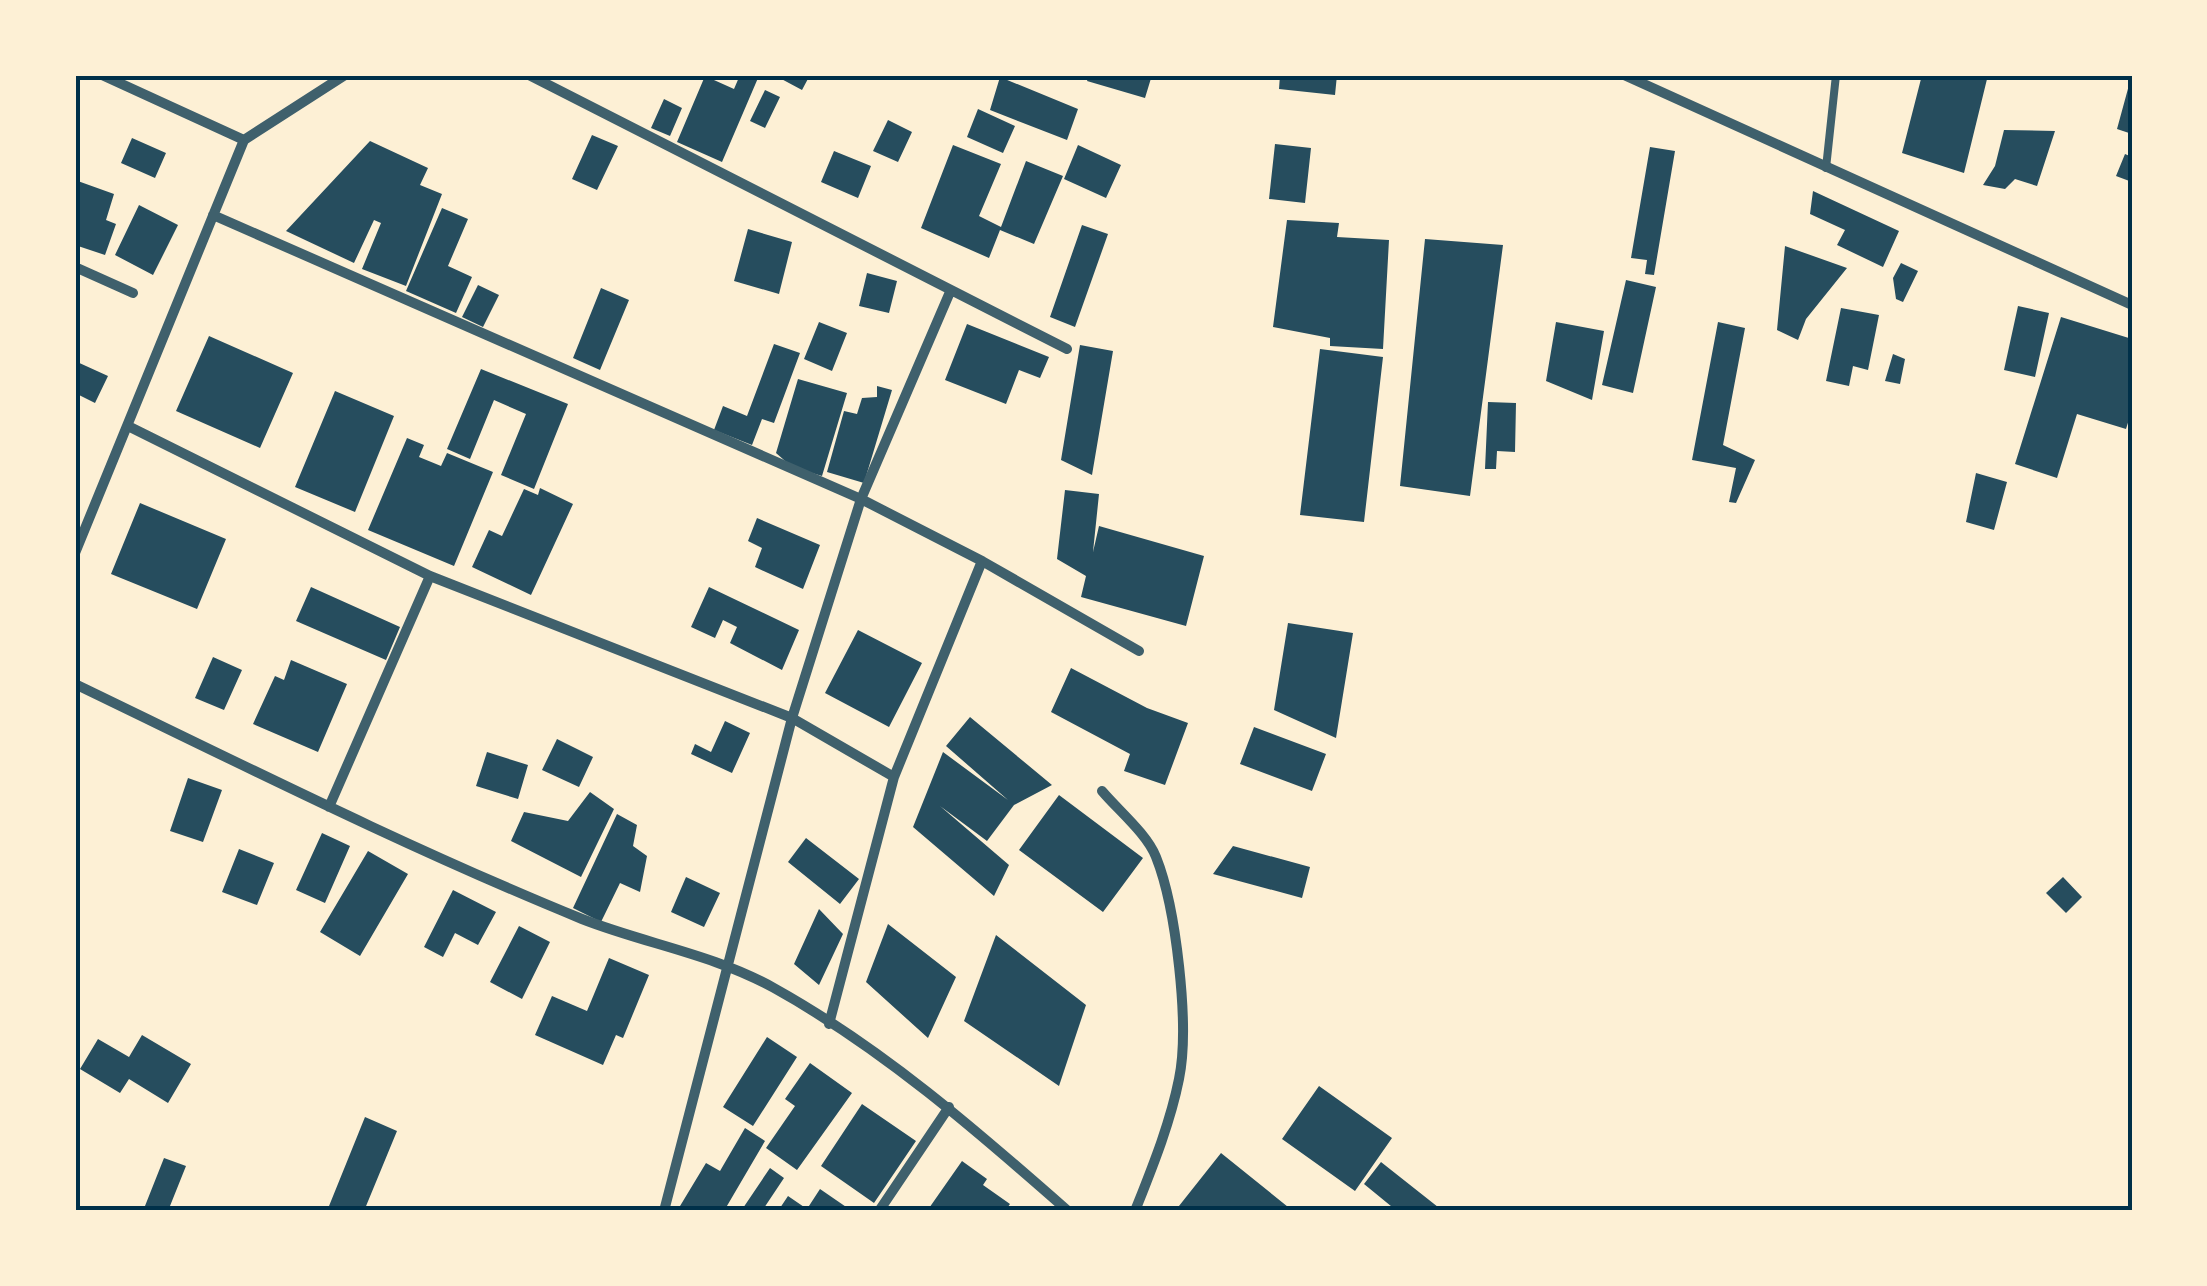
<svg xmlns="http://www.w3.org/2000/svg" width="2207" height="1286" font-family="'Sofia Sans Condensed',sans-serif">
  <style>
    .building { fill: #264d5e }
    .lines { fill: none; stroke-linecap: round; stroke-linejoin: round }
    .service { stroke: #3f606c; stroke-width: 8 }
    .minor { stroke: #3f606c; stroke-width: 10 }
    .neatline { fill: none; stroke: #003049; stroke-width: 4 }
  </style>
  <rect width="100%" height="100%" fill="#fdf0d5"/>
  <path class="building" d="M740,75L758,78L722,162L677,142L705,76L734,89Z
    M774,75H810L802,90Z
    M1089,75H1152L1145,98L1087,81Z
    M1280,75H1337L1335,95L1279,89Z
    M1922,75H1988L1964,173L1902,153Z
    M1000,77L1078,109L1067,140L990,110Z
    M2129,85L2132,87V134L2117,129Z
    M765,90L780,97L765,128L750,121Z
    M664,99L682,108L670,136L651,128Z
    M978,109L1015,126L1003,153L967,137Z
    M888,120L912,132L898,162L873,151Z
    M2004,130L2055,131L2037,186L2015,179L2005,189L1983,185L1995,166Z
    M592,135L618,146L597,190L572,179Z
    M132,138L166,153L155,178L121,163Z
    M370,141L428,168L420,185L442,194L406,286L362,269L381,223L374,220L354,263L286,231Z
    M1275,144L1311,148L1305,203L1269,199Z
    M953,145L1001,164L979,216L1001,227L1026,161L1063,176L1034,244L1000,230L989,258L921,228Z
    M1078,145L1121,165L1106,198L1064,179Z
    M1650,147L1675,151L1654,275L1645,274L1647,260L1631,258Z
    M834,151L871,166L858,198L821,182Z
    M2125,154L2132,157V182L2116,176Z
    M75,180L114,194L106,220L116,224L105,255L75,245Z
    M1813,191L1899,231L1883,267L1837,245L1845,230L1810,214Z
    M139,205L178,225L153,275L115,255Z
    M442,208L468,219L448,266L472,277L456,313L406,291Z
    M1287,220L1339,223L1337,237L1389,240L1383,349L1330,346V338L1273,327Z
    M1082,225L1108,234L1075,327L1050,317Z
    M748,229L792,242L779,294L734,281Z
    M1425,239L1503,245L1470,496L1400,486Z
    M1785,246L1847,268L1806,319L1798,340L1777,330Z
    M1901,263L1918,271L1903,302L1896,299L1893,278Z
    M867,273L897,281L889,313L859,306Z
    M1626,280L1656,287L1633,393L1602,385Z
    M478,285L499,295L483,327L462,317Z
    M601,288L629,300L600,370L573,358Z
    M2018,306L2049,313L2035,377L2004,370Z
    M1841,308L1879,315L1868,370L1853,366L1849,386L1826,381Z
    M2061,317L2132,339V410L2126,429L2077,414L2057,478L2015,464Z
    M819,322L847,333L832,371L804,359Z
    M1556,322L1604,331L1592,400L1546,381Z
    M1718,322L1745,328L1723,445L1755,460L1736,503L1729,502L1736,468L1692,460Z
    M967,324L1049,357L1040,378L1019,370L1006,404L945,380Z
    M209,336L293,373L260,448L176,411Z
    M774,344L800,353L774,423L762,419L752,445L714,430L723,406L747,416Z
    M1080,345L1113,351L1092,475L1061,460Z
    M1320,349L1383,357L1364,522L1300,515Z
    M1893,354L1905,359L1900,384L1885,381Z
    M75,361L108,376L95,403L75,393Z
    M481,369L568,404L534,489L501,475L526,414L494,400L470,459L447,449Z
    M798,379L847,393L822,476L792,467L776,453Z
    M877,386L892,390L864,483L827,472L844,411L857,414L862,398L877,397Z
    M335,391L394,416L355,512L295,487Z
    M1488,402L1516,403L1515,452L1497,451L1496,469H1485Z
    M407,438L424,445L419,457L441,466L447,453L493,472L454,566L368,530Z
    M1976,473L2007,482L1994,530L1966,522Z
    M540,488L573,504L531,595L472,567L489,530L502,536L524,489L538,495Z
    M1065,490L1099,494L1093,552L1099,526L1204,556L1186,626L1081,597L1086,576L1057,559Z
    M140,503L226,539L197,609L111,574Z
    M757,518L820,545L803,589L755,567L762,548L748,541Z
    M311,587L400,627L386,660L296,621Z
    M709,587L799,630L782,670L730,643L737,627L723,620L715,638L691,627Z
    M1288,623L1353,633L1336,738L1274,710Z
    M858,630L922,663L889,727L825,693Z
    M213,657L242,670L224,710L195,698Z
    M291,660L347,684L318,752L253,724L275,676L284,680Z
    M1071,668L1147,708L1188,723L1165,785L1124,771L1130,754L1051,712Z
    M970,717L1052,785L1014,805L987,841L940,806L1009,865L994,896L913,827L943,752L1008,800L946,746Z
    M725,721L750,733L732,773L691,754L695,744L711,752Z
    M1254,727L1326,754L1312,791L1240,764Z
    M557,739L593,757L579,787L542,770Z
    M487,752L528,765L518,799L476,786Z
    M188,778L222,790L203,842L170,831Z
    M590,792L614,809L581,877L511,841L524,812L568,821Z
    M1059,795L1143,858L1103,912L1019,850Z
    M617,814L637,825L633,846L647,856L640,892L620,883L601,922L573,908Z
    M322,833L350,846L325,903L296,890Z
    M806,838L859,879L840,904L788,862Z
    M1233,846L1310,867L1302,898L1213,874Z
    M239,849L274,863L257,905L222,892Z
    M368,851L408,874L360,956L320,932Z
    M686,877L720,893L704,927L671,912Z
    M2063,877L2082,897L2066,913L2046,893Z
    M453,890L496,912L478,945L455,933L443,957L424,947Z
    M819,909L843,934L819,985L794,964Z
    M888,924L956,977L928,1038L866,982Z
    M519,926L550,942L522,999L490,982Z
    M996,935L1086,1005L1059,1086L964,1021Z
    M609,958L649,975L623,1038L616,1035L603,1065L535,1035L552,996L587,1011Z
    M142,1035L191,1064L168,1103L129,1079L120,1093L80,1069L98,1039L129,1057Z
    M767,1037L797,1057L753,1126L723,1107Z
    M810,1063L852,1093L797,1170L766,1148L795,1106L785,1099Z
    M1319,1086L1392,1138L1355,1191L1282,1139Z
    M862,1104L916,1141L874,1203L821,1166Z
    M365,1117L397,1131L364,1211H327Z
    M745,1128L765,1141L724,1211H677L706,1163L720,1171Z
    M1221,1153L1293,1211H1175Z
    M164,1158L186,1166L168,1211H143Z
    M962,1161L987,1179L983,1185L1010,1204L1005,1211H927Z
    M1381,1162L1443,1211H1397L1364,1184Z
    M770,1168L784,1178L762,1211H741Z
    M820,1189L852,1211H778L788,1196L807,1209Z"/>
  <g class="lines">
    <path class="service" d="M1826,168L1836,75"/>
    <path class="minor" d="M102,75L244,140
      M529,75L1067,349
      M1624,75L2132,305
      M244,140L345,75
      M213,215L861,499L982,561L1139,651
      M75,267L133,293
      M130,427L430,576L792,718L894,777
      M75,553L244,140
      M75,684C243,765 410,849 582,919C646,944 713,954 774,988C882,1048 976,1130 1068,1211
      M1102,791C1119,811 1147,834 1156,857C1176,907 1190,1026 1179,1079C1170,1124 1152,1168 1135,1211
      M329,807L430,576
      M829,1024L894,777L982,561
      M664,1211L792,718L861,499L950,292
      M879,1211L949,1107"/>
  </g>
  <rect width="2207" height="1286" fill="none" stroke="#fdf0d5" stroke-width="155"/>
  <rect x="78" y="78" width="2052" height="1130" class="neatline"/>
</svg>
